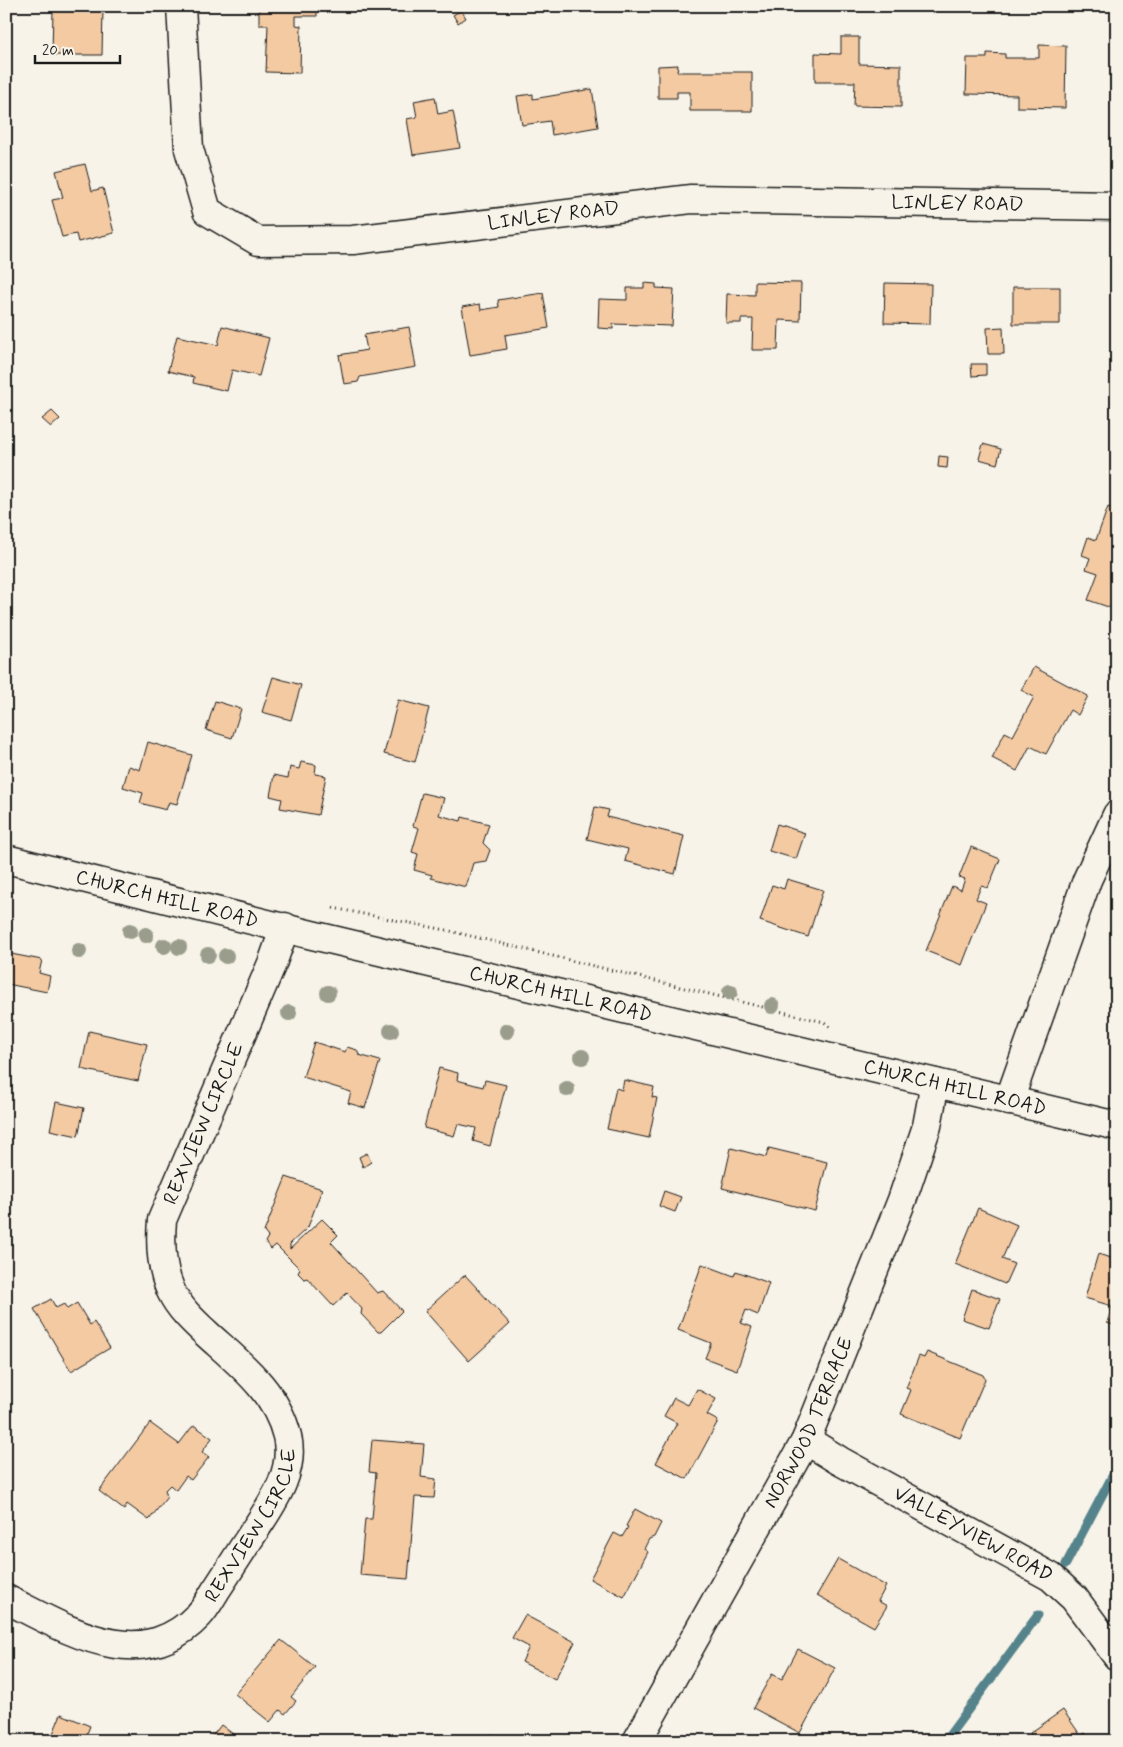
<svg xmlns="http://www.w3.org/2000/svg" width="1123" height="1747" font-family="Mynerve,sans-serif">
  <style>
    .lines { fill: none; stroke-linecap: round; stroke-linejoin: round }
    .stream { stroke: #54838b; stroke-width: 9 }
    .building { fill: #f4caa3; stroke: #1c1c1c }
    .minor-casing { stroke: #1c1c1c; stroke-width: 31 }
    .major-casing { stroke: #1c1c1c; stroke-width: 31 }
    .path { stroke: #1c1c1c; stroke-width: 3; stroke-dasharray: 1 4; stroke-linecap: butt }
    .minor { stroke: #f7f3e8; stroke-width: 28 }
    .major { stroke: #f7f3e8; stroke-width: 28 }
    .tree { fill: #9b9d8c }
    .labels { text-anchor: middle; dominant-baseline: central; stroke-width: 4; stroke-linejoin: round; paint-order: stroke }
    .street-label { font-size: 20px; fill: #1c1c1c; stroke: #f7f3e8 }
  </style>
  <rect width="100%" height="100%" fill="#f7f3e8"/>
  <filter id="ink" filterUnits="userSpaceOnUse"><feTurbulence type="fractalNoise" baseFrequency=".02" numOctaves="2"/><feDisplacementMap in="SourceGraphic" scale="10" xChannelSelector="R" yChannelSelector="G"/><feConvolveMatrix kernelMatrix="1 2 1 2 8 2 1 2 1" color-interpolation-filters="sRGB"/></filter>
  <g filter="url(#ink)">
    <g class="lines">
      <path class="stream" d="M1066,1564L1117,1467
        M945,1741L1038,1615"/>
    </g>
    <path class="building" d="M65,6H90V9H103L102,55H52L53,9H65Z
      M259,6H317V16H296V25L301,26L300,73L266,72L268,25H259Z
      M461,10L466,18L458,23L453,15Z
      M841,37H859V64L901,65V107L854,106L855,82H815V53L841,54Z
      M1039,45L1066,46L1065,108L1017,107V95L966,94L967,58H987V53L1005,54V58H1039Z
      M678,65L677,72H752V111H690V92H677V98H658V66Z
      M592,89L598,127L552,135L550,121L522,125L517,96L533,94V99Z
      M435,97L438,114L453,111L460,148L413,155L407,119L417,117L414,101Z
      M85,164L92,191L103,188L114,233L78,242L76,234L62,237L52,200L63,198L56,171Z
      M755,282L801,283L800,321L779,320L778,350H752L753,319H741V323H726L727,294L755,295Z
      M644,283L656,284V288L674,289L672,326L613,324V329L598,328L599,299L627,300V288H644Z
      M885,283L931,284L930,324L884,323Z
      M1013,287H1060V324H1013Z
      M543,293L549,328L505,335L507,349L470,355L462,307L480,304L481,310L499,307L498,300Z
      M222,326L269,338L259,376L232,370L227,391L193,383L194,377L168,371L177,336L218,345Z
      M409,327L416,367L360,377L358,382L344,384L339,355L367,350L364,335Z
      M1003,327L1004,354H988L987,328Z
      M971,364H986V375L972,376Z
      M52,411L60,419L51,427L42,419Z
      M983,444L1001,449L997,464L979,459Z
      M939,456L948,457L947,468L938,467Z
      M1108,507L1117,510V610L1088,600L1098,573L1086,569L1090,558L1082,555L1088,537L1096,540Z
      M1034,667L1088,696L1078,715L1070,710L1046,754L1030,746L1017,771L992,758L1005,732L1013,736L1034,697L1021,690Z
      M273,677L301,685L291,720L262,712Z
      M6,684L11,685L6,706Z
      M398,700L429,708L415,762L384,754Z
      M215,701L241,709L232,738L206,730Z
      M148,742L192,755L177,804L169,802L166,810L140,803L143,793L123,787L129,766L140,770Z
      M301,762L316,765L315,774L326,776L318,815L280,808L282,799L270,796L274,775L288,778L290,767L299,769Z
      M422,793L444,798L439,815L461,821L462,817L489,824L483,843L490,850L486,861L473,863L466,887L431,878L432,875L414,870L418,854L412,852L419,828L413,826Z
      M595,807L609,810L607,817L684,836L675,874L625,861L628,849L587,839Z
      M777,824L805,833L796,859L769,851Z
      M971,847L1000,859L988,888L981,886L976,899L986,903L962,965L926,951L952,886L961,890L965,879L959,877Z
      M787,879L823,890L808,937L760,921L772,885L784,889Z
      M6,953L42,960L39,973L50,976L47,992L7,984L6,986Z
      M89,1031L147,1044L138,1081L81,1069Z
      M314,1042L345,1052L347,1047L357,1050L359,1055L380,1061L365,1108L348,1103L351,1092L303,1077Z
      M439,1068L458,1073L457,1080L483,1087L485,1080L506,1085L490,1146L473,1141L476,1128L458,1124L454,1136L424,1128Z
      M624,1080L654,1087L652,1097L657,1098L649,1138L607,1129L616,1088L622,1090Z
      M56,1102L84,1108L78,1136L50,1130Z
      M731,1148L766,1157L769,1148L827,1162L815,1211L722,1188Z
      M367,1153L371,1162L363,1167L359,1157Z
      M286,1177L322,1189L308,1227L290,1244V1249L322,1219L338,1235L331,1242L377,1293L383,1291L402,1311L381,1332H378L361,1314L362,1309L347,1293L333,1306L307,1278L304,1279L298,1273L300,1269L276,1245L271,1249L265,1242L268,1237L264,1232Z
      M664,1191L681,1197L675,1212L659,1206Z
      M978,1208L1017,1225L1002,1259L1014,1264L1005,1284L955,1264Z
      M1098,1254L1117,1260V1326L1107,1323L1112,1306L1085,1298Z
      M702,1264L734,1276L736,1271L769,1283L758,1315L746,1310L741,1323L752,1327L737,1370L705,1358L711,1343L678,1330Z
      M465,1275L510,1324L469,1361L425,1311Z
      M972,1289L1000,1299L989,1328L962,1319Z
      M51,1299L56,1308L64,1304L67,1309L77,1303L90,1325L94,1322L110,1348L71,1371L34,1309Z
      M927,1352L983,1375L985,1379L960,1438L901,1414L911,1390L906,1388L919,1356L924,1358Z
      M697,1389L716,1399L707,1415L718,1421L687,1479L656,1463L677,1423L664,1416L674,1398L688,1405Z
      M150,1423L179,1444L192,1427L195,1426L212,1438L202,1452L209,1457L191,1480L186,1476L176,1490L170,1485L165,1490L167,1497L149,1520L127,1504L124,1510L99,1491Z
      M372,1440L424,1444L421,1477L436,1479L434,1498L415,1497L408,1579L360,1575L365,1519H372L376,1473L369,1472Z
      M635,1509L661,1523L654,1537L649,1539L644,1549L648,1552L624,1597L590,1579L614,1533L622,1537L628,1527L626,1526Z
      M838,1559L886,1586L878,1601L887,1606L874,1627L817,1595Z
      M525,1615L575,1642L555,1679L522,1662L529,1647L512,1638Z
      M281,1640L315,1667L291,1697L296,1701L285,1714L280,1710L270,1722L235,1694Z
      M798,1649L835,1668L800,1733L753,1708L772,1674L782,1679Z
      M1063,1710L1081,1736L1085,1733L1090,1741H1035L1030,1733Z
      M61,1714L90,1726L86,1736L99,1741H50Z
      M221,1725L233,1734L227,1741H213L210,1739Z
      M492,1734L504,1741H489Z"/>
    <g class="lines">
      <defs>
        <g id="minor">
          <path id="s1" d="M181,6L189,149L207,211L258,241L353,240L691,199L1117,206"/>
          <path d="M1009,1101L1087,880L1117,815"/>
          <path id="s2" d="M806,1440L840,1461L1051,1577L1074,1598L1117,1656"/>
          <path id="s3" d="M6,1599C67,1629 140,1677 199,1615C206,1608 211,1598 216,1590C228,1572 239,1554 251,1536C270,1506 296,1474 287,1436C276,1391 240,1364 207,1334C193,1321 179,1308 171,1291C161,1269 160,1244 162,1220L273,961L285,927"/>
          <path id="s4" d="M637,1741L806,1440L902,1200L927,1126L935,1083"/>
        </g>
        <g id="major">
          <path id="s5" d="M6,859L312,935L1117,1126"/>
        </g>
      </defs>
      <use href="#minor" class="minor-casing"/>
      <use href="#major" class="major-casing"/>
      <path class="path" d="M333,908L446,930L824,1022L832,1028"/>
      <use href="#minor" class="minor"/>
      <use href="#major" class="major"/>
    </g>
    <g class="tree">
      <circle cx="130" cy="931" r="8"/>
      <circle cx="146" cy="935" r="8"/>
      <circle cx="164" cy="946" r="8"/>
      <circle cx="179" cy="947" r="8"/>
      <circle cx="79" cy="951" r="8"/>
      <circle cx="208" cy="955" r="8"/>
      <circle cx="226" cy="956" r="8"/>
      <circle cx="730" cy="992" r="8"/>
      <circle cx="328" cy="993" r="8"/>
      <circle cx="772" cy="1006" r="8"/>
      <circle cx="289" cy="1013" r="8"/>
      <circle cx="391" cy="1031" r="8"/>
      <circle cx="507" cy="1031" r="8"/>
      <circle cx="582" cy="1057" r="8"/>
      <circle cx="567" cy="1089" r="8"/>
    </g>
  </g>
  <g class="labels">
    <g class="street-label">
      <text stroke="none"><textPath href="#s1" startOffset="969">LINLEY ROAD</textPath></text>
      <text stroke="none"><textPath href="#s1" startOffset="564">LINLEY ROAD</textPath></text>
      <text stroke="none"><textPath href="#s5" startOffset="166">CHURCH HILL ROAD</textPath></text>
      <text stroke="none"><textPath href="#s5" startOffset="571">CHURCH HILL ROAD</textPath></text>
      <text stroke="none"><textPath href="#s5" startOffset="976">CHURCH HILL ROAD</textPath></text>
      <text stroke="none"><textPath href="#s3" startOffset="781">REXVIEW CIRCLE</textPath></text>
      <text stroke="none"><textPath href="#s4" startOffset="362">NORWOOD TERRACE</textPath></text>
      <text stroke="none"><textPath href="#s3" startOffset="316">REXVIEW CIRCLE</textPath></text>
      <text stroke="none"><textPath href="#s2" startOffset="192">VALLEYVIEW ROAD</textPath></text>
    </g>
  </g>
  <rect width="1123" height="1747" fill="none" stroke="#f7f3e8" stroke-width="25"/>
  <rect x="12" y="12" width="1098" height="1722" fill="none" stroke="#1c1c1c" stroke-width="2" filter="url(#ink)"/>
  <path d="M35 55v8h85v-8" fill="none" stroke="#1c1c1c" stroke-width="2.5"/>
  <text x="42" y="55" font-size="15" fill="#1c1c1c" stroke="#f7f3e8" stroke-width="4" paint-order="stroke">20 m</text>
</svg>
